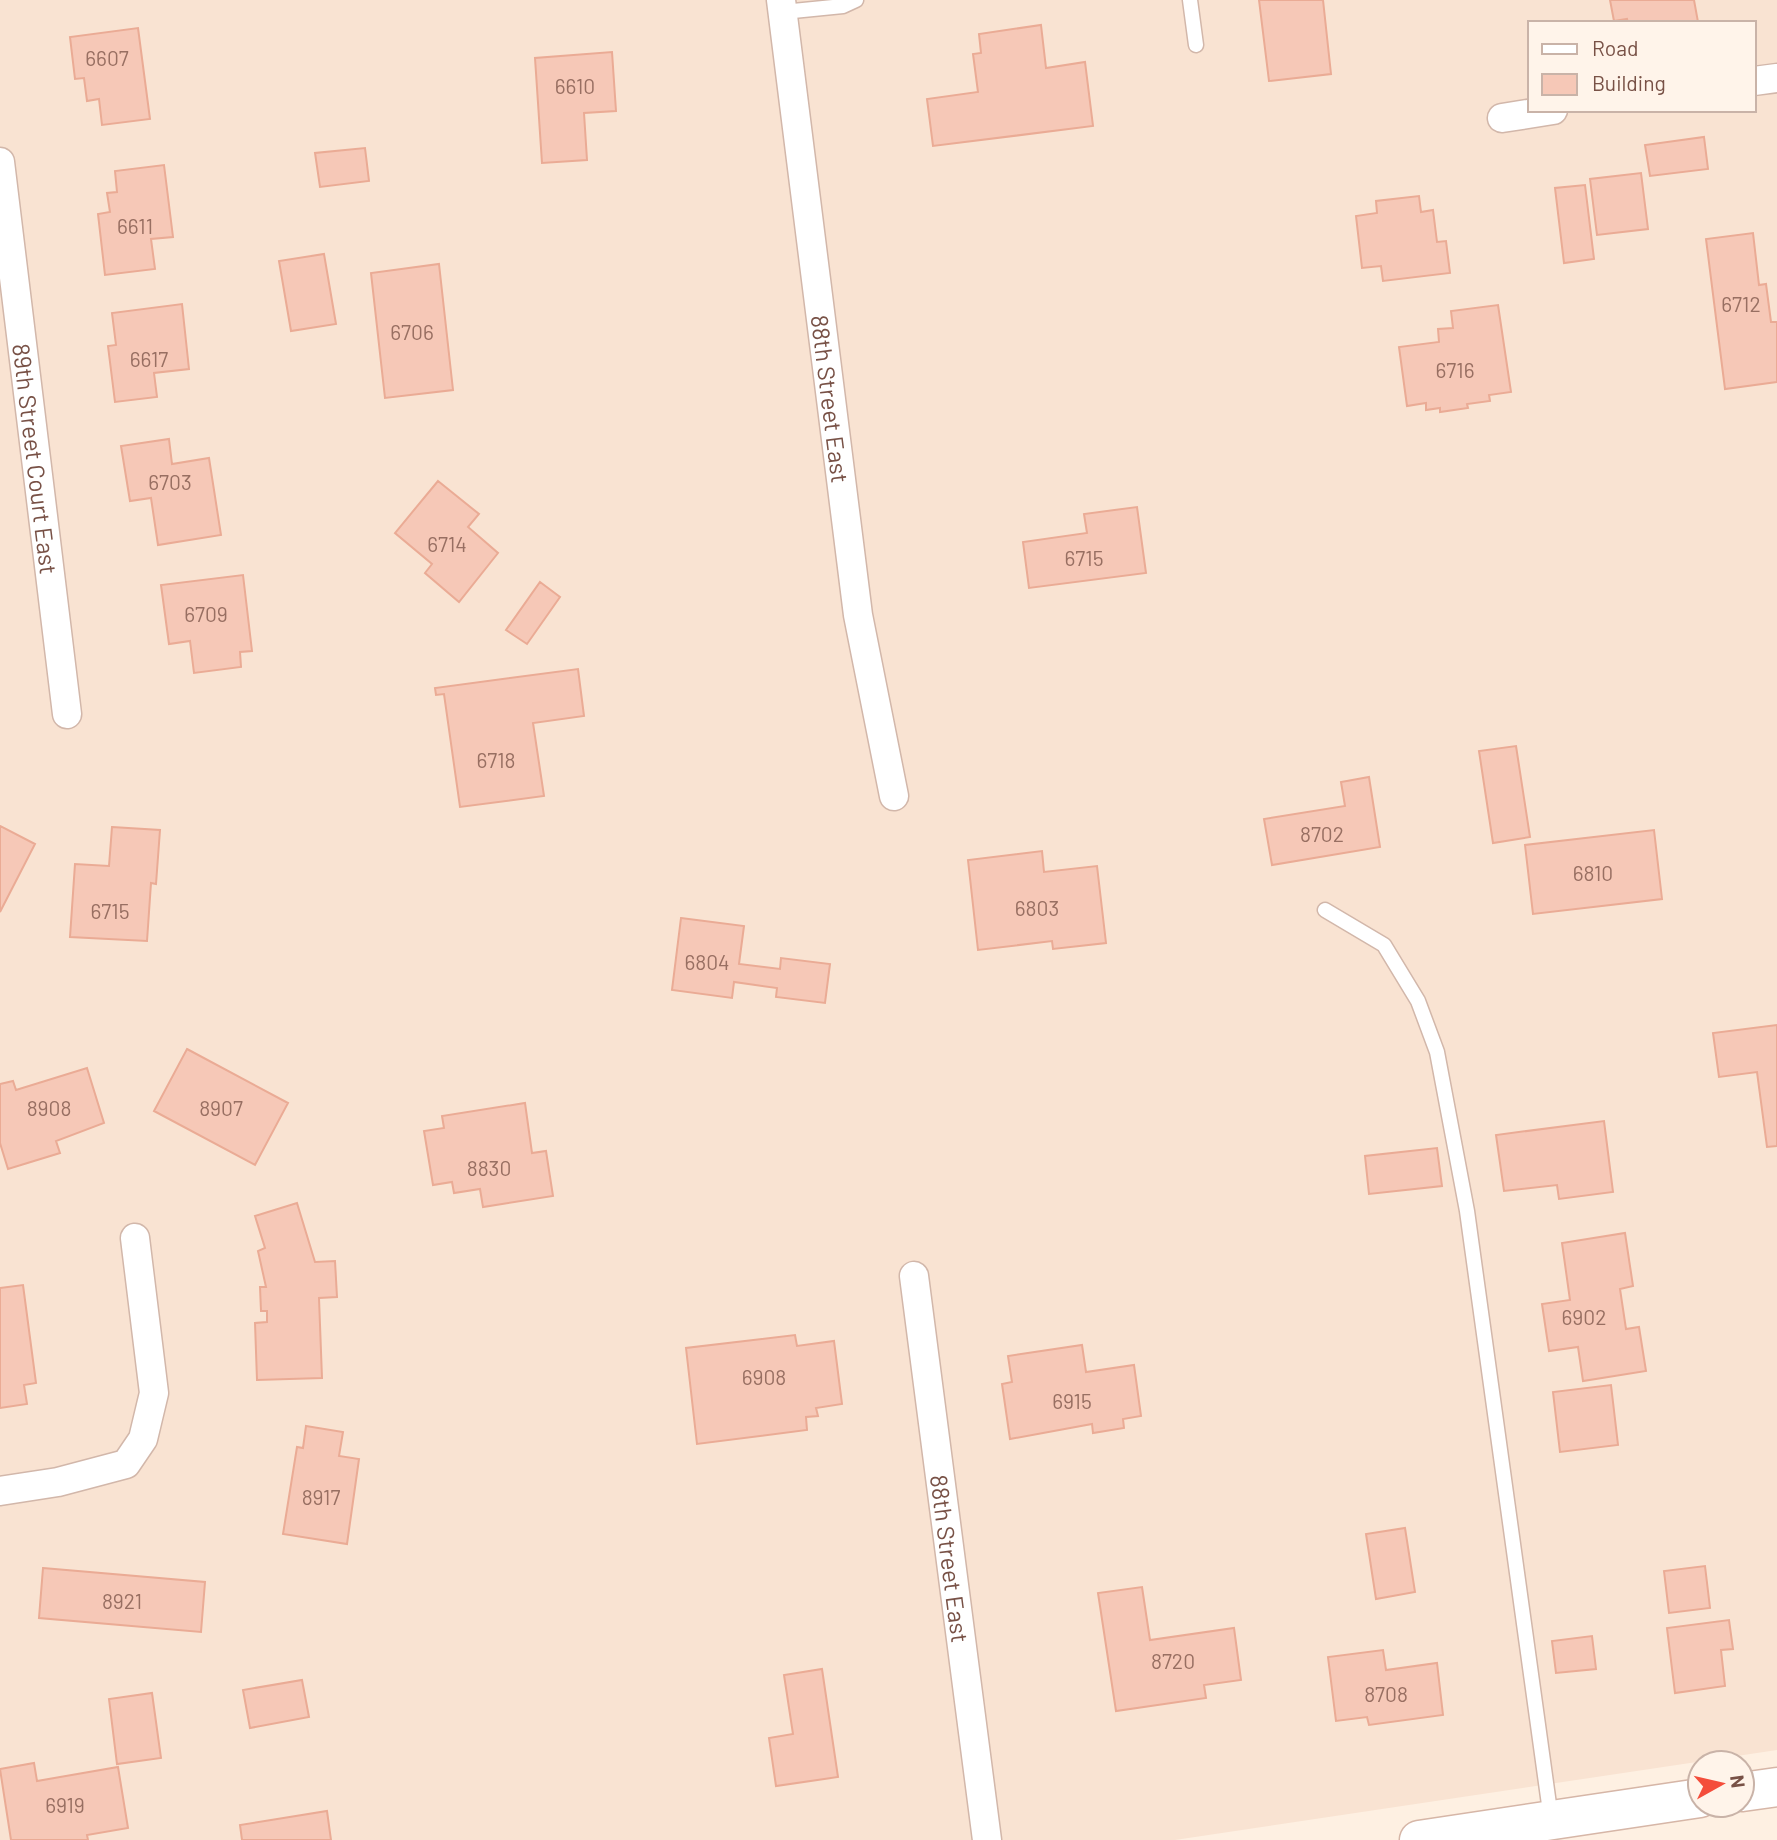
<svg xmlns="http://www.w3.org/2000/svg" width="1777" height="1840" font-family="Barlow,sans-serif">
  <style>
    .residential { fill: #f9e3d2; fill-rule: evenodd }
    .building { fill: #f6c8b7; stroke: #eaab95; stroke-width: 2 }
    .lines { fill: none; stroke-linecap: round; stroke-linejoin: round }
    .lane-casing { stroke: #d2b7aa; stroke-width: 17 }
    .street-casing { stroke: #d2b7aa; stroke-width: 31 }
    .secondary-casing { stroke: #d6b6a7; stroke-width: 41 }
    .lane { stroke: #fff; stroke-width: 14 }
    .street { stroke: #fff; stroke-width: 28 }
    .secondary { stroke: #fff; stroke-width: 38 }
    .labels { text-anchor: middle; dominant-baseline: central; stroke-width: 5; stroke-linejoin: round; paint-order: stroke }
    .number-label { font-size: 21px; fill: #986f62 }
    .street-label { font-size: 24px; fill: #785146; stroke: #fff4ea }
  </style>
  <rect width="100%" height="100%" fill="#fef0e2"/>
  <path class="residential" d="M0,0H1777V1750L1175,1840H0ZM1530,23H1754V110H1530Z"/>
  <path class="building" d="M1259,0H1323L1331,74L1269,81Z
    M1610,0H1694L1698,22L1628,23L1627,19L1614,21Z
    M1041,25L1046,68L1085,62L1093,126L933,146L927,99L978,92L973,54L981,53L979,34Z
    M138,28L150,119L102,125L99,99L87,101L84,78L75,79L70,37Z
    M612,52L616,111L584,113L587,160L542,163L535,58Z
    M1704,137L1708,169L1650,176L1645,145Z
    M365,148L369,181L320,187L315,153Z
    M164,165L173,237L151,239L155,269L105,275L98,214L110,212L107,193L117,192L115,171Z
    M1641,173L1648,229L1597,235L1590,179Z
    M1585,185L1594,259L1564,263L1555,188Z
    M1419,196L1421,212L1433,210L1437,242L1446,241L1450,273L1383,281L1381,266L1362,268L1356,216L1377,213L1376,201Z
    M1753,233L1759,285L1766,284L1771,322H1777V382L1725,389L1706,239Z
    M324,254L336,324L291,331L279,261Z
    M439,264L453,390L385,398L371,273Z
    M182,304L189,369L154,373L157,397L115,402L108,346L116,345L112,313Z
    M1498,305L1511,392L1489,395L1490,401L1467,404L1468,408L1440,412V408L1426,410V403L1407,406L1399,347L1439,342L1438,329L1453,328L1451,311Z
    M169,439L172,464L209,458L221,535L158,545L151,498L130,501L121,446Z
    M438,481L479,514L468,527L498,553L459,602L425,573L432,564L395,533Z
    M1137,507L1146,573L1029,588L1023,542L1087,533L1084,514Z
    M243,575L252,651L240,652L241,667L194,673L190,641L169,644L161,585Z
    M540,582L560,597L527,644L506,630Z
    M578,669L584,716L533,723L544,796L460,807L444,694L436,695L435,688Z
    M1516,746L1530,837L1493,843L1479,751Z
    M1369,777L1380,847L1272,865L1264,819L1345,806L1341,782Z
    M0,826L35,844L0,912Z
    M112,827L160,830L156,884L151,883L147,941L70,937L75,864L109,866Z
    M1654,830L1662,899L1533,914L1525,845Z
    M1042,851L1044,872L1097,866L1106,943L1053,949L1052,941L978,950L968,860Z
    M681,918L744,926L739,964L780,969L781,958L830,964L825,1003L776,997L777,988L734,982L732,998L672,990Z
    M1777,1025V1146L1767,1147L1757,1072L1719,1077L1713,1033Z
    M187,1049L288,1103L255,1165L154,1111Z
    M87,1068L104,1123L56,1141L60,1153L8,1169L0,1143V1084L13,1081L16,1090Z
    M525,1103L532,1153L546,1151L553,1196L483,1207L480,1189L454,1193L452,1182L433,1185L424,1131L444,1128L442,1116Z
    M1604,1121L1613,1192L1559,1199L1557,1185L1504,1191L1496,1135Z
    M1437,1148L1442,1186L1369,1194L1365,1156Z
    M297,1203L315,1262L335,1261L337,1297L319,1298L322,1378L257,1380L255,1323L267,1322V1311H261L260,1287H266L258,1251L265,1248L255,1216Z
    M1625,1233L1633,1286L1620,1289L1626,1329L1639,1327L1646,1371L1583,1381L1578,1347L1549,1351L1542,1304L1570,1300L1562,1243Z
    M23,1285L36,1383L24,1385L27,1404L0,1408V1288Z
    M795,1335L797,1346L834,1341L842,1404L816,1408L818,1416L806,1417L807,1430L697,1444L686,1348Z
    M1082,1345L1086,1372L1134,1365L1141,1416L1123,1419L1124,1428L1093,1433L1092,1424L1010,1439L1002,1384L1012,1382L1008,1356Z
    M1611,1385L1618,1445L1560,1452L1553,1392Z
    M306,1426L343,1432L339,1456L359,1459L347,1544L283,1534L297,1447L303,1448Z
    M1405,1528L1415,1592L1376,1599L1366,1534Z
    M1705,1566L1710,1608L1669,1613L1664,1571Z
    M43,1568L205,1582L201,1632L39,1618Z
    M1142,1587L1150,1640L1234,1628L1241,1680L1204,1685L1206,1698L1116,1711L1098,1593Z
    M1729,1620L1733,1649L1721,1650L1725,1686L1675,1693L1667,1628Z
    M1592,1636L1596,1669L1556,1673L1552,1641Z
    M1383,1650L1386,1670L1437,1663L1443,1715L1369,1725L1367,1717L1336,1721L1328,1657Z
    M822,1669L838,1777L776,1786L769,1738L793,1734L784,1675Z
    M302,1680L309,1717L250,1728L243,1690Z
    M152,1693L161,1758L117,1764L109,1699Z
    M34,1763L37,1781L118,1767L128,1828L87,1835L88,1840H11L0,1769Z
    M327,1811L331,1840H242L240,1825Z"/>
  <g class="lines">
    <defs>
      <path id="lane" d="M1190,0L1196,45
        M783,12L843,6L856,0
        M1325,910L1384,945L1418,1001L1437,1052L1467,1211L1551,1819"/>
      <g id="street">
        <path id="s1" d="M781,0L858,615L894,796"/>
        <path d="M1754,81L1777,78"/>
        <path d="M1502,118L1553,110"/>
        <path id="s2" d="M0,162L67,714"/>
        <path id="s3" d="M914,1276L987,1840"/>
        <path d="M0,1491L58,1482L126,1464L143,1439L154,1393L135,1238"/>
      </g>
      <path id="secondary" d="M1742,1792L1777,1787
        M1419,1840L1700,1798"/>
    </defs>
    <use href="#lane" class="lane-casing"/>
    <use href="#street" class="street-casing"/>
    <use href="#secondary" class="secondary-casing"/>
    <use href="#lane" class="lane"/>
    <use href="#street" class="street"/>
    <use href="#secondary" class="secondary"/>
  </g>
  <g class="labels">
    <g class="number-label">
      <text x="107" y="57">6607</text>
      <text x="575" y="85">6610</text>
      <text x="135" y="225">6611</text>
      <text x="1741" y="303">6712</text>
      <text x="412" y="331">6706</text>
      <text x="149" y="358">6617</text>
      <text x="1455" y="369">6716</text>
      <text x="170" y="481">6703</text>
      <text x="447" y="543">6714</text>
      <text x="1084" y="557">6715</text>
      <text x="206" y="613">6709</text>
      <text x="496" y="759">6718</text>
      <text x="1322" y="833">8702</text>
      <text x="1593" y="872">6810</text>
      <text x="1037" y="907">6803</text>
      <text x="110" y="910">6715</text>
      <text x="707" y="961">6804</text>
      <text x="49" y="1107">8908</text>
      <text x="221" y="1107">8907</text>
      <text x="489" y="1167">8830</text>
      <text x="1584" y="1316">6902</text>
      <text x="764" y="1376">6908</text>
      <text x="1072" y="1400">6915</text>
      <text x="321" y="1496">8917</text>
      <text x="122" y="1600">8921</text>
      <text x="1173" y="1660">8720</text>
      <text x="1386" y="1693">8708</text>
      <text x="65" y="1804">6919</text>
    </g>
    <g class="street-label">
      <text stroke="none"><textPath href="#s1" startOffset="402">88th Street East</textPath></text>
      <text stroke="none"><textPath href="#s2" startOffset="299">89th Street Court East</textPath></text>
      <text stroke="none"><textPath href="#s3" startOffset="285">88th Street East</textPath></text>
    </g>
  </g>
  <rect x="1528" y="21" width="228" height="91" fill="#fff4ea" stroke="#c9b3a8" stroke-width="2"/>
  <rect x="1542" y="44" width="35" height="10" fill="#ffffff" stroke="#c9b3a8" stroke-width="2"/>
  <text x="1592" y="56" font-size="21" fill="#785146">Road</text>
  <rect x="1542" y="74" width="35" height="21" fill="#f6c8b7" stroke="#c9b3a8" stroke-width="2"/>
  <text x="1592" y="91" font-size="21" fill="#785146">Building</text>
  <g transform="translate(1721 1784) rotate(82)"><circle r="33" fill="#fff4ea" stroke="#c9b3a8" stroke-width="2"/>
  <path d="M0-5L12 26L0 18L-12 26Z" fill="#f44d3b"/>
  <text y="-10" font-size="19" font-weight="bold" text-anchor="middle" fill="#785146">N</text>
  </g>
</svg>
